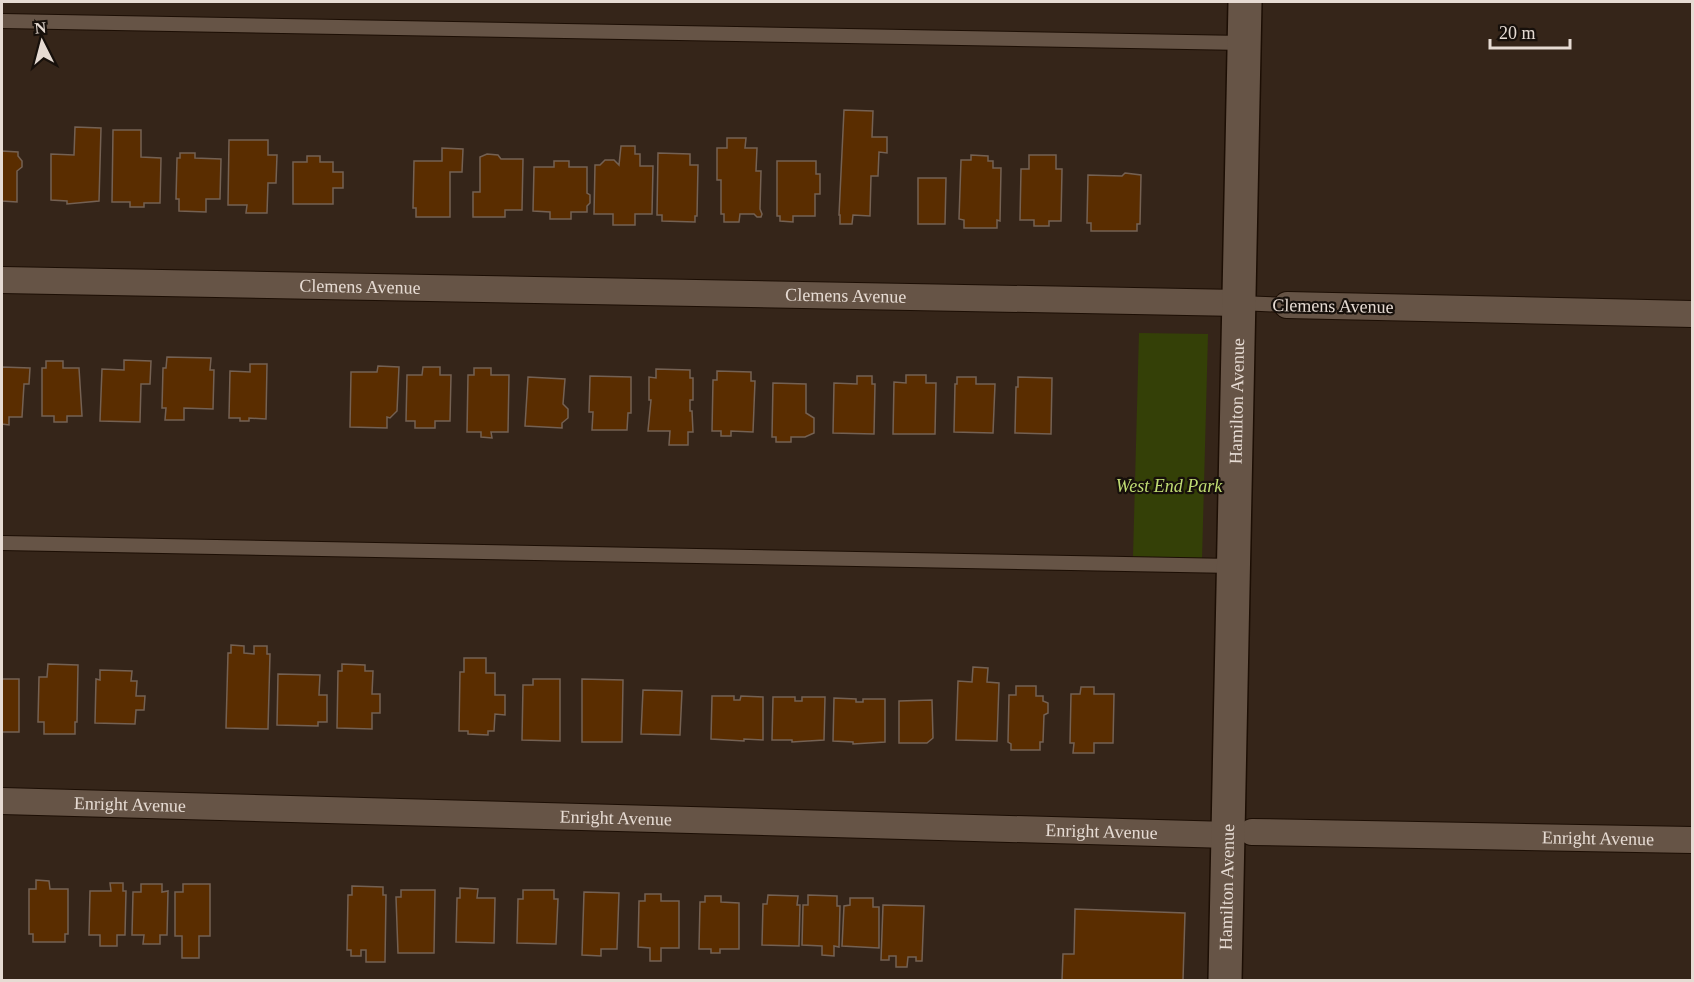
<svg xmlns="http://www.w3.org/2000/svg" width="1694" height="982" font-family="Georgia,serif">
  <style>
    .green { fill: #344007 }
    .building { fill: #5a2d00; stroke: #746153; stroke-width: 1.5 }
    .lines { fill: none; stroke-linecap: round; stroke-linejoin: round }
    .lane-casing { stroke: #1c0e04; stroke-width: 16 }
    .street-casing { stroke: #1c0e04; stroke-width: 28 }
    .secondary-casing { stroke: #1c0e04; stroke-width: 36 }
    .lane { stroke: #665446; stroke-width: 14 }
    .street { stroke: #665446; stroke-width: 26 }
    .secondary { stroke: #665446; stroke-width: 33 }
    .labels { text-anchor: middle; dominant-baseline: central; stroke-width: 4.5; stroke-linejoin: round; paint-order: stroke }
    .street-label { font-size: 18px; fill: #e6dbd3; stroke: #17100b }
    .park-label { font-size: 18px; font-style: italic; fill: #c0dc73; stroke: #17100b }
  </style>
  <rect width="100%" height="100%" fill="#352519"/>
  <path class="green" d="M1139,333L1208,334L1202,559L1133,557Z"/>
  <path class="building" d="M844,110L873,111L872,137H887V153L879,152L878,176H871L870,216L853,215L852,224H840V215H839Z
    M75,127L101,128L99,201L67,204V201L51,200V154L74,155Z
    M113,130H141V157L161,158L160,203H144V207H130V202H112Z
    M727,138H746L745,148H757L756,171H761L760,209L762,214L761,217H757L754,214H740L739,222H724V214H721V180H717V148H727Z
    M229,140H268V155H277L276,183H268L267,213H246L247,205H228Z
    M621,146H635V154H640V166H653L652,214H635V225H613V214H594L595,165H600L605,160H614L619,165Z
    M442,148L463,149L462,172H450V217H416V208H413L414,161H442Z
    M2,151L18,152V156L22,161V167L17,171V202L2,201Z
    M180,153H195V158L221,159L220,199H206V212L179,211V199H176L177,158H180Z
    M658,153L690,154V165H698L697,216H695V222L662,221V215H657Z
    M487,154L498,155L501,159H523L522,210H505V217H473V192H480V157Z
    M971,155L988,156V161H993V168H1001L1000,221L997,220V228H964V220L959,219L961,160H971Z
    M1029,155H1056V169H1062L1061,221H1049V226H1034V220H1020L1021,169H1029Z
    M307,156H320V162H333V172H343V188H333V204H293V162H307Z
    M554,161H569V167H587V193L590,195V203L587,206V212H571V219H550V212L533,211L534,167H554Z
    M777,161H816V174H820V194H815V216H793V222L780,221V216H777Z
    M1125,173L1141,175L1140,224H1137V231H1091V223H1087L1088,175L1122,176Z
    M918,178H946L945,224H918Z
    M167,357L211,358L210,370H214L213,409L184,408V420H165L166,408H162L163,368H166Z
    M124,360L151,361L150,384H141L140,422L100,421L102,369L124,370Z
    M46,361H63V368H79L82,416H67V422H54V416H42V368H46Z
    M250,364H267L266,419L249,418V421H240V418H229L230,371L250,372Z
    M378,366L399,367L397,411L390,418L387,417V428L350,427L351,372H377Z
    M2,367L30,368L29,384H24L22,417H9V425L2,424Z
    M423,367H440V375H451L450,421H435V428H415V421H406L407,375H422Z
    M474,368H491V375H509L508,432H491L492,438L481,437V432H467L468,375H474Z
    M656,369L690,370V378H693V400H690V411H692L693,432H688V445H669L670,431H648L651,400H649V377L656,378Z
    M717,371L751,372V381H755L753,432L731,431V436H721V431H712L713,380H717Z
    M906,375H926V383H936L935,434H893L894,382L906,383Z
    M590,376L631,377V413H628L627,430H592L593,412H589Z
    M857,376H872V384H875L874,434L833,433L834,383L857,384Z
    M528,377L565,379L563,404L568,409V418L562,423V428L525,426Z
    M957,377H976V384H995L993,433L954,432L955,384H957Z
    M1018,377L1052,378L1051,434L1015,433L1016,387H1018Z
    M773,383L806,384V413L814,418V433L805,437H791V442H776V437H772Z
    M231,645L244,646V653L254,654V646H267V654H270L268,729L226,728L228,653H231Z
    M464,658H486V673H495V695H505V715L495,714L494,731H488V735L468,734V731H459L460,672H464Z
    M48,664L78,665L77,722H75V734H44V722H38L39,677H47Z
    M342,664L365,665V671H373L372,694H380V713H372V729L337,728L338,671H342Z
    M973,667L988,668L987,682L999,683L997,741L956,740L958,681L972,682Z
    M100,670L132,671L131,681H137L136,696H145L144,710H136L135,724L95,723L96,679L100,680Z
    M278,674L320,675L319,695H327V722H318V726L277,725Z
    M2,679H19V732H2Z
    M533,679H560V741L522,740L523,685H533Z
    M582,679L623,680L622,742H582Z
    M1016,686H1036V696H1043V701L1048,703V713L1044,715L1043,742H1040V750H1011V744L1008,742L1009,695H1016Z
    M1081,687H1094V694H1114L1113,743H1094V753H1073L1074,743H1070L1071,694H1080Z
    M643,690L682,691L680,735L641,734Z
    M712,696H734V700H740L741,696L763,697V740L744,739V741L711,739Z
    M773,697H795V701H802V697H825L824,740L792,742V740H772Z
    M834,698L856,699V702H863V699H885V742L853,744V742L833,741Z
    M932,700L933,738L927,743H899V701Z
    M36,880L49,881L50,889H68V934H65V942H33V934H29V889H36Z
    M110,883H123V891H126L125,935H117V946H100V935H89L90,891H111Z
    M141,884H162V892L168,891L167,935H160V944H143L144,935H132L133,892H141Z
    M183,884H210V936H199V958H182V936H175V892H183Z
    M352,886L383,887V895H386L385,962H366V950H361V956H351V950H347L348,895H352Z
    M460,888L478,889L477,898H495L494,943L456,942L457,898H460Z
    M401,890H435L434,953H398L396,897H401Z
    M523,890H554V899H558L556,944L517,943L518,899H523Z
    M584,892L619,893L617,949H601V956L582,955Z
    M645,894H661V901H679V948H661V961H650V948L638,947L639,901H645Z
    M768,895L798,896L797,905H800L799,946L762,945L763,904H767Z
    M808,895L837,896V906H840L839,947L834,946V956L822,955V946L802,945L803,905H808Z
    M705,896H721V902L739,903V949H720V953H711V949H699L700,902H705Z
    M850,898H873V907H879V948L842,946L844,906L850,905Z
    M883,905L924,906L922,961H916V957H908L907,967H896V956H889V960H881Z
    M1075,909L1185,913L1183,980H1062L1063,954H1074Z"/>
  <g class="lines">
    <defs>
      <path id="lane" d="M2,21L1244,43
        M1239,303L1287,305
        M2,543L1234,566"/>
      <g id="street">
        <path id="s1" d="M2,280L1239,303"/>
        <path d="M1287,305L1692,314"/>
        <path id="s2" d="M2,801L1229,835"/>
        <path id="s3" d="M1252,832L1692,840"/>
      </g>
      <g id="secondary">
        <path id="s4" d="M1225,980L1245,2"/>
      </g>
    </defs>
    <use href="#lane" class="lane-casing"/>
    <use href="#street" class="street-casing"/>
    <use href="#secondary" class="secondary-casing"/>
    <use href="#lane" class="lane"/>
    <use href="#street" class="street"/>
    <use href="#secondary" class="secondary"/>
  </g>
  <g class="labels">
    <g class="street-label">
      <text stroke="none"><textPath href="#s1" startOffset="358">Clemens Avenue</textPath></text>
      <text stroke="none"><textPath href="#s1" startOffset="844">Clemens Avenue</textPath></text>
      <text transform="translate(1333 306) rotate(1)">Clemens Avenue</text>
      <text stroke="none"><textPath href="#s4" startOffset="579">Hamilton Avenue</textPath></text>
      <text stroke="none"><textPath href="#s2" startOffset="128">Enright Avenue</textPath></text>
      <text stroke="none"><textPath href="#s2" startOffset="614">Enright Avenue</textPath></text>
      <text stroke="none"><textPath href="#s2" startOffset="1100">Enright Avenue</textPath></text>
      <text stroke="none"><textPath href="#s3" startOffset="346">Enright Avenue</textPath></text>
      <text stroke="none"><textPath href="#s4" startOffset="93">Hamilton Avenue</textPath></text>
    </g>
    <g class="park-label">
      <text x="1169" y="486">West End Park</text>
    </g>
  </g>
  <rect width="1694" height="982" fill="none" stroke="#e6dbd3" stroke-width="6"/>
  <g transform="translate(42 42) rotate(354)" stroke="#17100b" stroke-width="4.5" paint-order="stroke">
  <path d="M0-4.5L10 22L0 15L-10 22Z" fill="#e6dbd3"/>
  <text y="-9" font-size="16" font-weight="bold" text-anchor="middle" fill="#e6dbd3">N</text>
  </g>
  <path d="M1490 39v9h80v-9" fill="none" stroke="#e6dbd3" stroke-width="3"/>
  <text x="1499" y="39" font-size="18" fill="#e6dbd3" stroke="#17100b" stroke-width="4.5" paint-order="stroke">20 m</text>
</svg>
